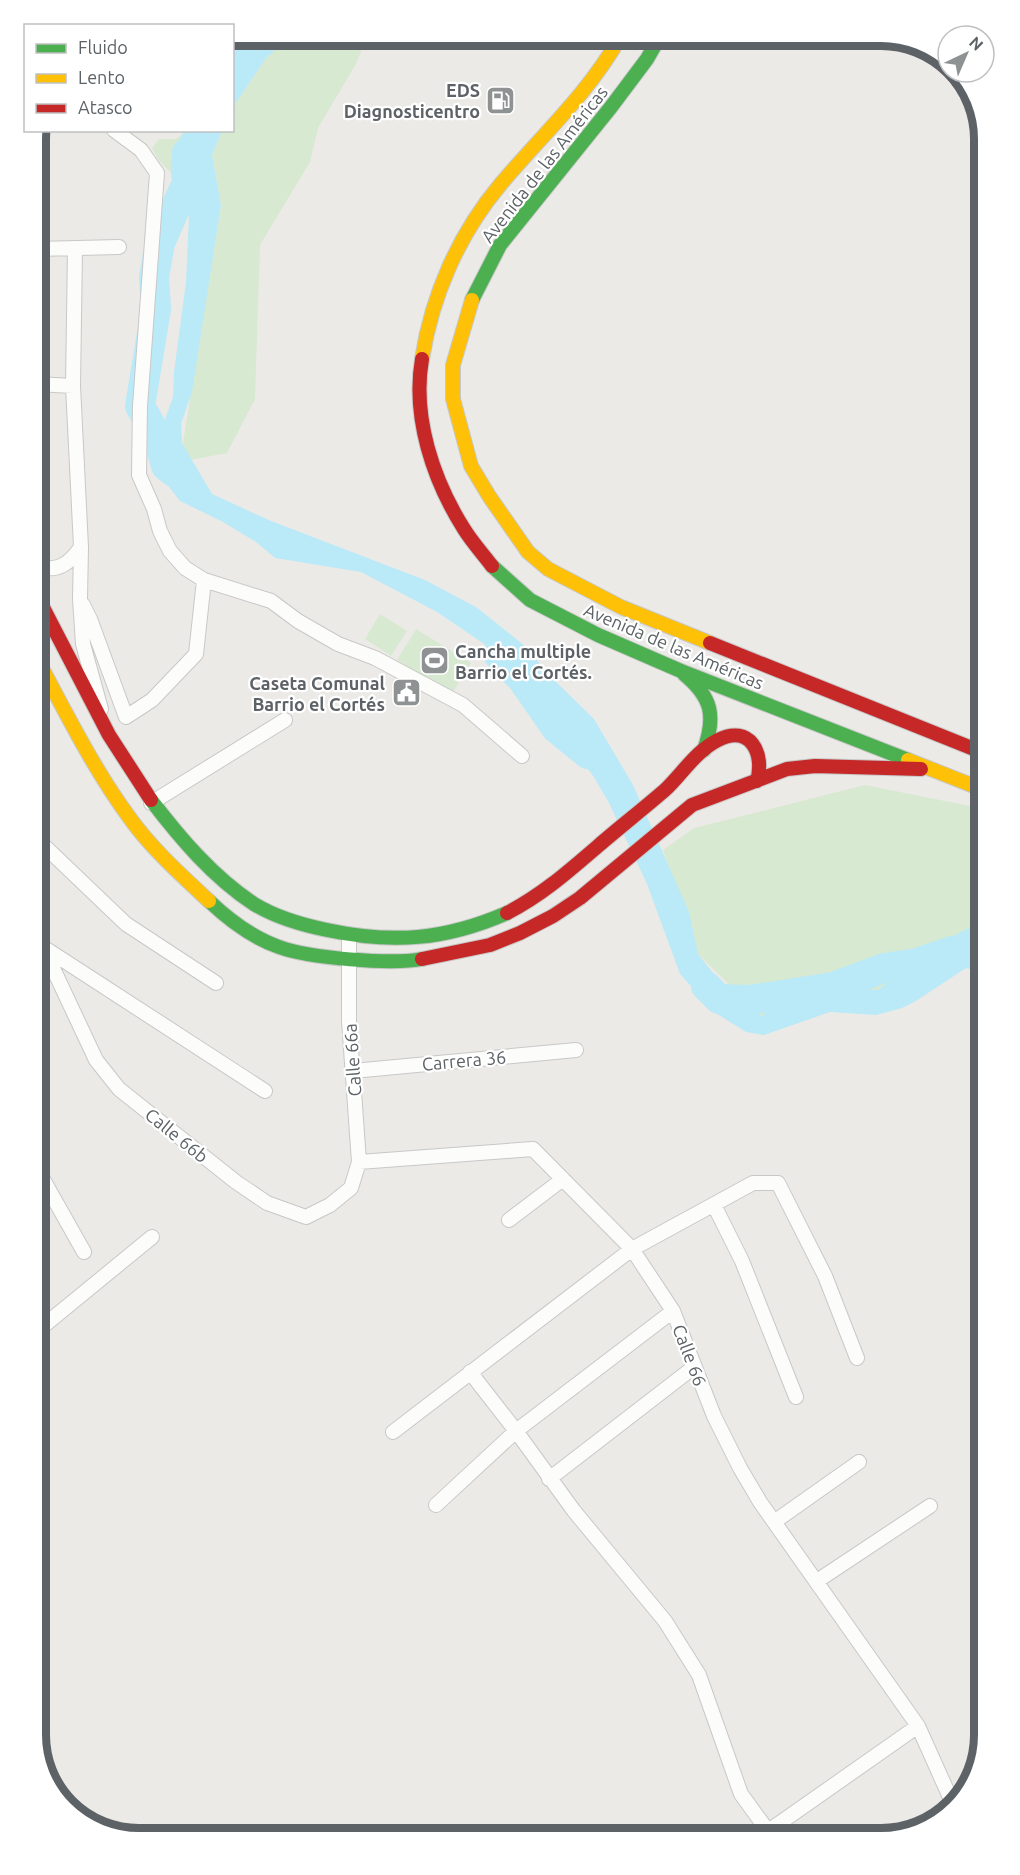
<svg xmlns="http://www.w3.org/2000/svg" width="1020" height="1875" font-family="Ubuntu,sans-serif">
  <style>
    .green { fill: #d8e9d1 }
    .water { fill: #bae9f8 }
    .lines { fill: none; stroke-linecap: round; stroke-linejoin: round }
    .river { stroke: #bae9f8; stroke-width: 30 }
    .street-casing { stroke: #c8c8c8; stroke-width: 16 }
    .fast-casing { stroke: #c7c8c8; stroke-width: 16 }
    .slow-casing { stroke: #c7c8c8; stroke-width: 16 }
    .jam-casing { stroke: #c7c8c8; stroke-width: 16 }
    .street { stroke: #fcfcfb; stroke-width: 14 }
    .fast { stroke: #4caf50; stroke-width: 14 }
    .slow { stroke: #ffc107; stroke-width: 14 }
    .jam { stroke: #c62828; stroke-width: 14 }
    .labels { text-anchor: middle; dominant-baseline: central; stroke-width: 4.5; stroke-linejoin: round; paint-order: stroke }
    .poi-label { font-size: 18px; font-weight: bold; fill: #5c6266; stroke: #fff; text-anchor: end }
    .street-label { font-size: 18px; fill: #5c6266; stroke: #fff }
    .rim { fill: none; stroke: #5c6266; stroke-width: 8 }
  </style>
  <rect width="100%" height="100%" fill="#eceae7"/>
  <path class="green" d="M365,41L356,64L318,128L310,162L260,245L255,399L227,453L180,462L221,205L212,155L222,131L232,130L233,107L277,42Z
    M240,42H252L233,77V58Z
    M186,131H202C188,155 184,164 189,192L181,196L173,193L171,173L158,159L152,148L159,139H176Z
    M380,614L407,631L391,656L365,639Z
    M416,629L471,663L452,694L397,660Z
    M865,785L975,807L984,811V922L878,990L761,1016L698,954L663,850L694,828Z"/>
  <path class="water" d="M252,42H277L233,107V77Z
    M202,131H222L212,155L221,205L192,392L181,424L182,443L212,494L271,521L425,580L476,607L525,646L550,676L594,719L633,785L689,912L698,954L725,988L761,1016L804,993L833,987L878,990L944,941L984,920V956L916,1001L902,1008L876,1015L830,1012L764,1035L746,1032L714,1012L680,974L647,884L609,803L594,777L556,728L522,679L496,652L437,612L361,572L275,558L256,542L223,522L180,501L169,487L158,464V439L173,397L174,372L186,282L189,216V192L186,171L191,150Z"/>
  <g class="lines">
    <path class="river" d="M232,77L246,55L262,42
      M175,473L166,466L158,438L140,406L156,309L154,277L160,243L183,191L189,192L186,171L187,153L191,150L202,130
      M498,654L522,679L556,728L588,754
      M706,986L719,999L750,1000L833,987L884,968L917,963L952,951L984,956"/>
    <defs>
      <path id="street" d="M114,130L141,150L157,173L140,406L139,475L154,509L160,531L170,551L185,568L204,580L271,601L298,621L338,644L375,658L463,705L522,756
        M36,249L119,247
        M75,249L73,386L81,547L80,599L83,644L101,709
        M36,384L73,386
        M36,565C57,574 70,563 81,547
        M83,605L90,619L126,717L152,700L196,654L204,580
        M151,803L285,720
        M36,838L126,924L216,983
        M36,938L43,947L265,1091
        M43,947L96,1060L119,1089L236,1182L267,1203L306,1217L330,1205L351,1188L359,1162L349,1021V935
        M353,1071L576,1050
        M359,1162L533,1149L632,1249L673,1311L714,1416L740,1468L760,1502L918,1726L953,1804
        M36,1167L84,1252
        M714,1205L742,1261L796,1397
        M509,1220L563,1179
        M36,1332L152,1237
        M470,1372L516,1431L574,1511L665,1621L699,1675L741,1794L768,1831
        M393,1432L632,1249L753,1183H778L825,1276L857,1358
        M549,1479L694,1367
        M436,1505L516,1431L673,1311
        M774,1522L859,1462
        M817,1581L930,1506
        M757,1839L918,1726"/>
      <path id="fast" d="M472,300L500,245L611,107L647,59L659,38
        M492,566L530,600L598,635L681,671L908,760
        M684,674C712,697 716,716 704,750
        M151,800C180,838 213,877 254,904C277,918 302,925 327,930C393,944 445,940 507,913
        M209,901C228,919 253,938 279,947C309,958 391,965 422,959"/>
      <path id="slow" d="M472,300L453,365V399L471,466L489,496L528,552L548,569L621,607L710,643
        M422,359C432,295 459,234 500,185C541,136 587,95 619,39
        M36,657C65,711 93,768 129,817C151,848 181,875 209,901
        M908,760L984,790"/>
      <path id="jam" d="M422,359C412,417 433,480 464,529C472,542 483,554 492,566
        M36,594L109,735L151,800
        M710,643L984,753
        M507,913C542,895 569,871 598,846C620,827 643,809 665,790C682,774 696,751 718,740C750,724 765,753 757,781
        M422,959L490,945L520,933L553,916L580,898L692,805L787,769L815,766L921,769"/>
    </defs>
    <use href="#street" class="street-casing"/>
    <use href="#fast" class="fast-casing"/>
    <use href="#slow" class="slow-casing"/>
    <use href="#jam" class="jam-casing"/>
    <use href="#street" class="street"/>
    <use href="#fast" class="fast"/>
    <use href="#slow" class="slow"/>
    <use href="#jam" class="jam"/>
  </g>
  <defs>
    <symbol id="fuel-square" viewBox="-11 -11 22 22"><rect x="-9" y="-9" width="18" height="18" rx="4" fill="#8e9293" stroke="#fff"/><path d="M-5.5-6h7V0h2V4h1.3V-2.5L3-4.5l.8-.8L6-3V5H2.5V1h-1V6h-7ZM-4.2-4.7v3.2H.2V-4.7Z" fill="#fff"/></symbol>
    <symbol id="stadium-square" viewBox="-11 -11 22 22"><rect x="-9" y="-9" width="18" height="18" rx="4" fill="#8e9293" stroke="#fff"/><path d="M0-5a6.5 5 0 1 0 0 10a6.5 5 0 1 0 0-10ZM-3.5-1.8h7v3.6h-7Z" fill="#fff"/></symbol>
    <symbol id="civic-square" viewBox="-11 -11 22 22"><rect x="-9" y="-9" width="18" height="18" rx="4" fill="#8e9293" stroke="#fff"/><path d="M-.6-6.5H3V-4.5H.6V-3L4-1V1h2V6H-6V1h2V-1L-.6-3ZM-1.2 2.5V6h2.4V2.5Z" fill="#fff"/></symbol>
  </defs>
  <g fill-rule="evenodd">
    <use href="#fuel-square" x="484" y="84" width="33" height="33"/>
    <use href="#stadium-square" x="418" y="644" width="33" height="33"/>
    <use href="#civic-square" x="390" y="676" width="33" height="33"/>
  </g>
  <g class="labels">
    <g class="poi-label">
      <text x="480" y="90">EDS<tspan x="480" dy="21">Diagnosticentro</tspan></text>
      <text x="455" y="651" text-anchor="start">Cancha multiple<tspan x="455" dy="21">Barrio el Cortés.</tspan></text>
      <text x="385" y="683">Caseta Comunal<tspan x="385" dy="21">Barrio el Cortés</tspan></text>
    </g>
    <g class="street-label">
      <text transform="translate(544 164) rotate(-52)">Avenida de las Américas</text>
      <text transform="translate(674 646) rotate(23)">Avenida de las Américas</text>
      <text transform="translate(352 1060) rotate(-94)">Calle 66a</text>
      <text transform="translate(464 1060) rotate(-5)">Carrera 36</text>
      <text transform="translate(177 1135) rotate(39)">Calle 66b</text>
      <text transform="translate(690 1355) rotate(69)">Calle 66</text>
    </g>
  </g>
  <path d="M0 0H1020V1875H0ZM139 46H881A93 93 0 0 1 974 139V1735A93 93 0 0 1 881 1828H139A93 93 0 0 1 46 1735V139A93 93 0 0 1 139 46Z" fill="#fff" fill-rule="evenodd"/>
  <path class="rim" d="M139 46H881A93 93 0 0 1 974 139V1735A93 93 0 0 1 881 1828H139A93 93 0 0 1 46 1735V139A93 93 0 0 1 139 46Z"/>
  <rect x="24" y="24" width="210" height="108" fill="#ffffff" stroke="#bec0c2" stroke-width="1.5"/>
  <rect x="36" y="44" width="30" height="9" fill="#4caf50" stroke="#bec0c2" stroke-width="1.5"/>
  <text x="78" y="54" font-size="18" fill="#5c6266">Fluido</text>
  <rect x="36" y="74" width="30" height="9" fill="#ffc107" stroke="#bec0c2" stroke-width="1.5"/>
  <text x="78" y="84" font-size="18" fill="#5c6266">Lento</text>
  <rect x="36" y="104" width="30" height="9" fill="#c62828" stroke="#bec0c2" stroke-width="1.5"/>
  <text x="78" y="114" font-size="18" fill="#5c6266">Atasco</text>
  <g transform="translate(966 54) rotate(44)"><circle r="28" fill="#ffffff" stroke="#bec0c2" stroke-width="1.5"/>
  <path d="M0-4.5L10 22L0 15L-10 22Z" fill="#8e9293"/>
  <text y="-9" font-size="16" font-weight="bold" text-anchor="middle" fill="#5c6266">N</text>
  </g>
</svg>
